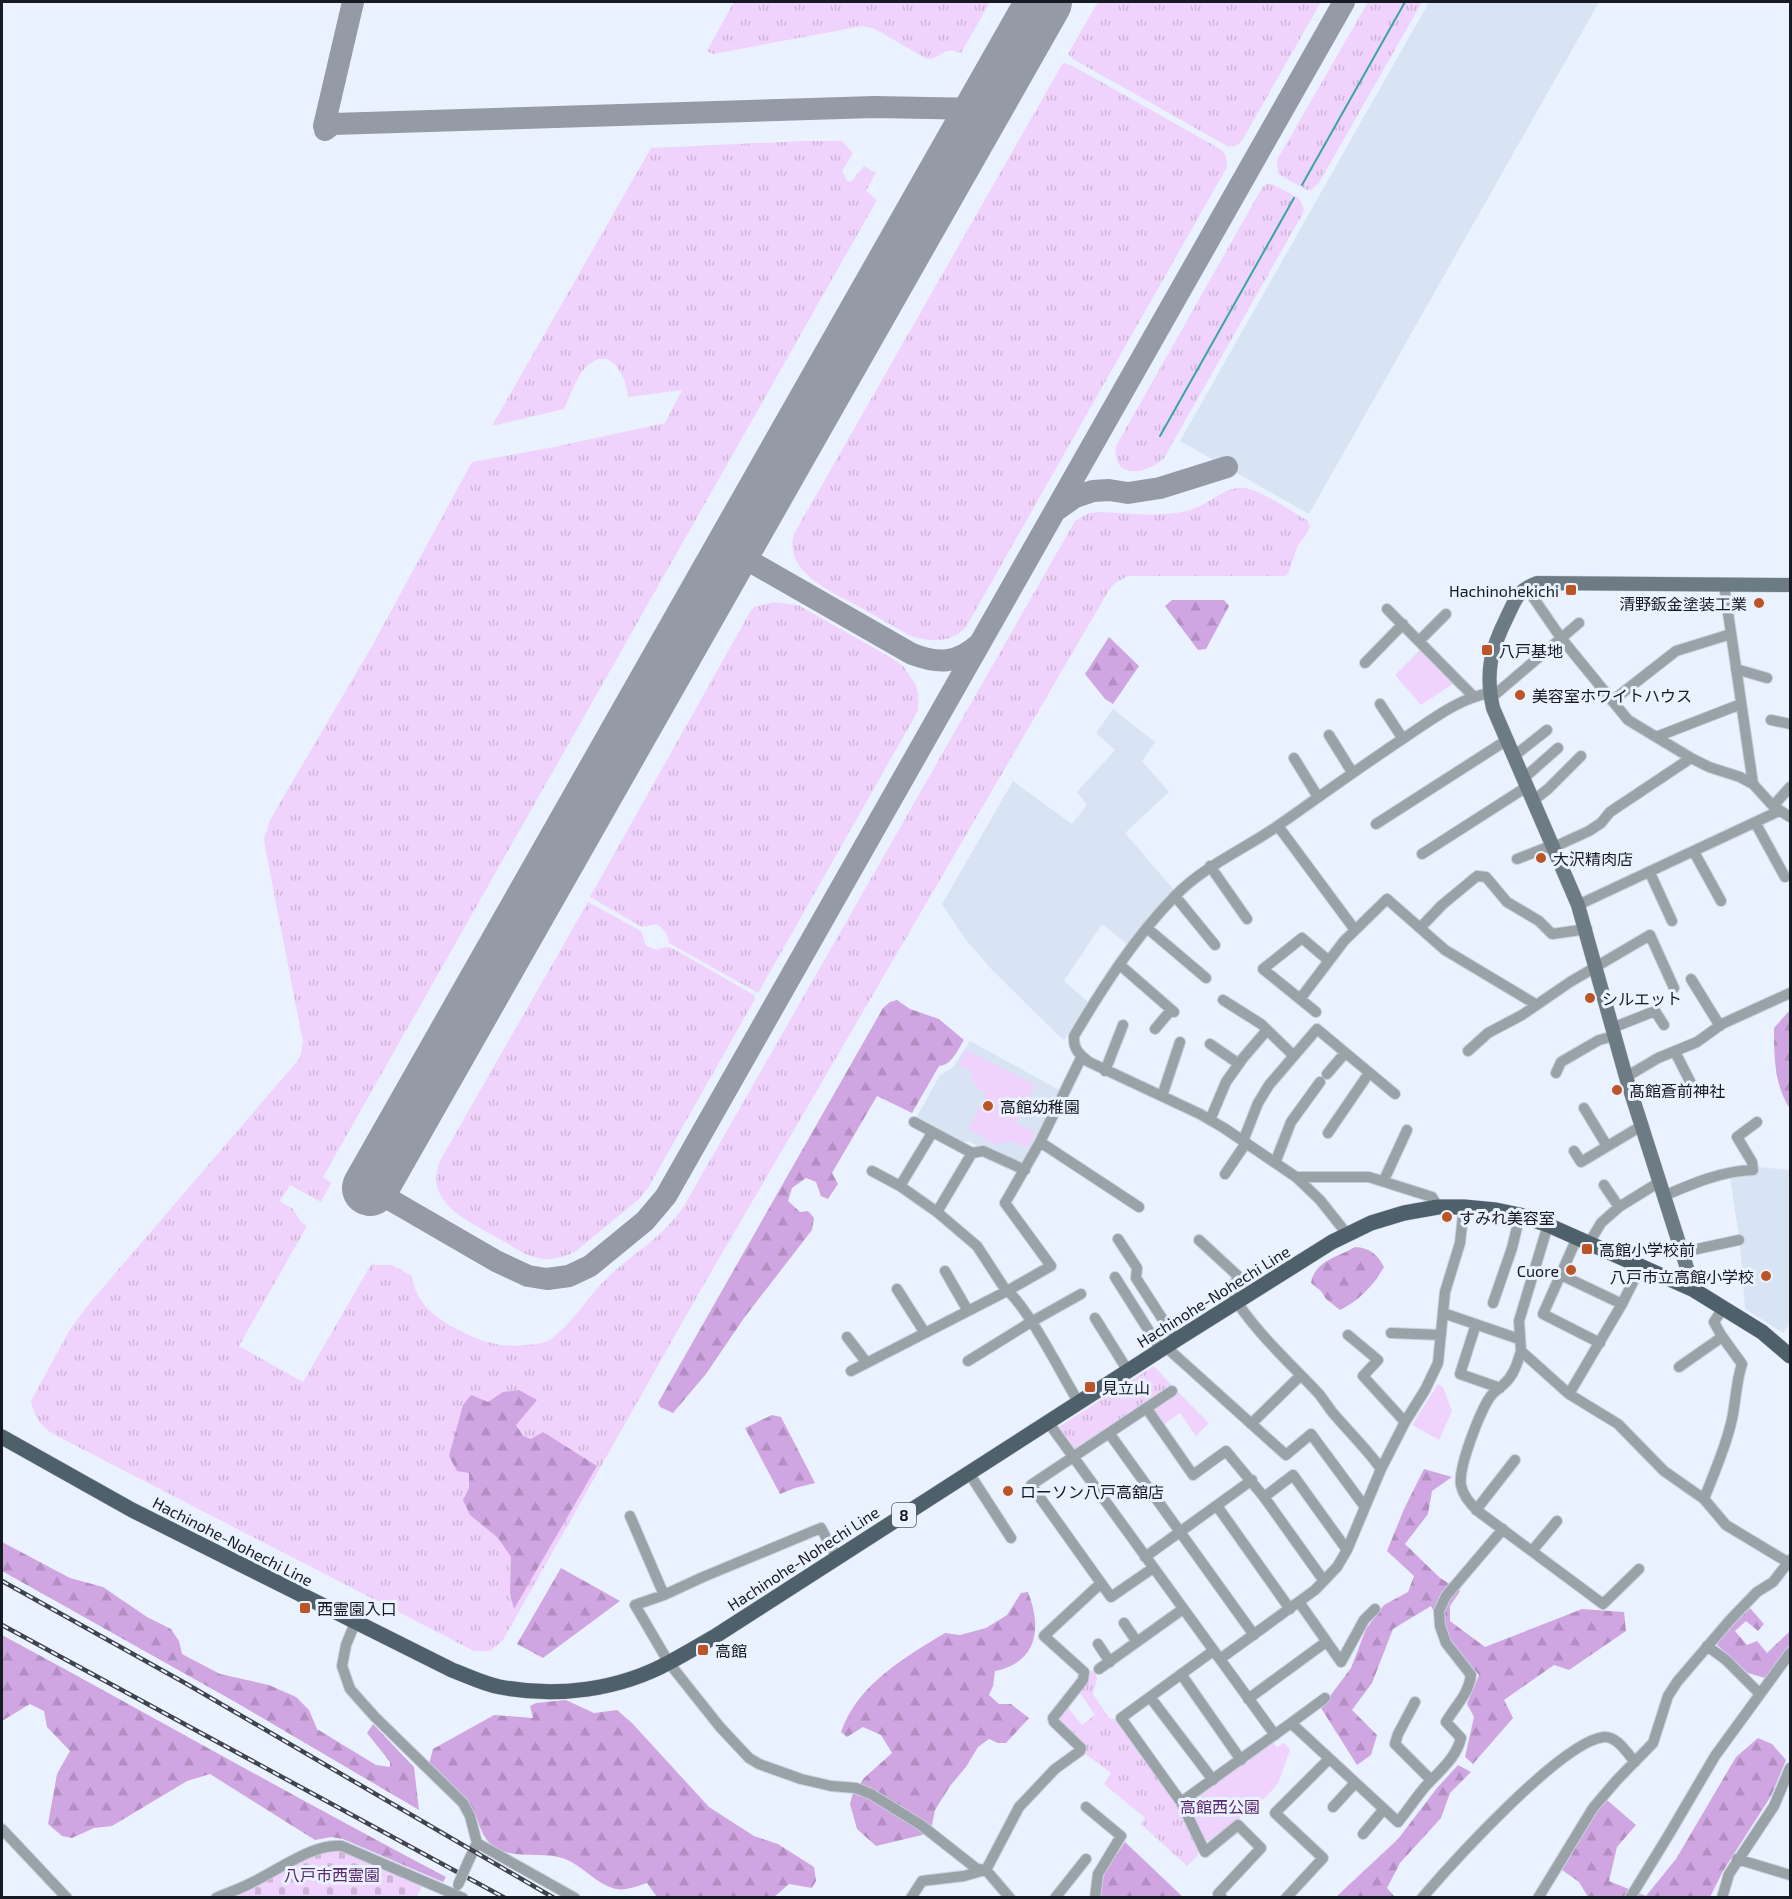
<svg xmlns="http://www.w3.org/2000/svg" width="1792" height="1899" font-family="'Exo 2','Noto Sans JP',sans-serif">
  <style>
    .built { fill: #d8e4f3 }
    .grass { fill: url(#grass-tufts) }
    .forest { fill: url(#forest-firs) }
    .cemetery { fill: url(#cemetery-stones) }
    .park { fill: #f0d3fc }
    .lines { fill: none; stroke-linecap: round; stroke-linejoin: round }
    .stream { stroke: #3aa4a8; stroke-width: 2 }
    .taxiway { stroke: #949aa6; stroke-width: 22 }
    .runway { stroke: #949aa6; stroke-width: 56 }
    .street-casing { stroke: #c8cfdc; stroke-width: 12 }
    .secondary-casing { stroke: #c8cfdc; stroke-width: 15 }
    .primary-casing { stroke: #c8cfdc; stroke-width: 16 }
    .street { stroke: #98a2a7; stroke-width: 10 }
    .secondary { stroke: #6d7c84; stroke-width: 14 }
    .primary { stroke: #4e616a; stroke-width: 15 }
    .rail-casing { stroke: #3e434c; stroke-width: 4.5 }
    .rail { stroke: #eaf2ff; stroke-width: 2; stroke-dasharray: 7; stroke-linecap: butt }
    .street-bridge-casing { stroke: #c8cfdc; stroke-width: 12; stroke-linecap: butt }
    .street-bridge { stroke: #98a2a7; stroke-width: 10 }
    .poi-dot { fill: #bb5525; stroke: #eaf2ff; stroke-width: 2 }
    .labels { text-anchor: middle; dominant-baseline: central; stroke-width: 6; stroke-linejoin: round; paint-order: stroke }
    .shield { fill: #eaf2ff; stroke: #565b64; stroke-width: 1.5 }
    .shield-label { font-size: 15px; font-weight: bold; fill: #161a22 }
    .poi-label { font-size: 16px; fill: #161a22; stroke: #eaf2ff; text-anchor: start }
    .street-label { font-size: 16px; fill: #161a22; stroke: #eaf2ff }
    .park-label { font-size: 16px; fill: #5c296f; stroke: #eaf2ff }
  </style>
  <defs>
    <pattern id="grass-tufts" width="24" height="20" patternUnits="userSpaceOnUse" patternTransform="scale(1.5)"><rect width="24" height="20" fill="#f0d3fc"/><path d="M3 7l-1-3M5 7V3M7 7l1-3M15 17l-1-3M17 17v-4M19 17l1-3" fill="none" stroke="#cdb5d8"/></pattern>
    <pattern id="forest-firs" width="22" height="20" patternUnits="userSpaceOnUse" patternTransform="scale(1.5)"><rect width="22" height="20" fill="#d0a6e2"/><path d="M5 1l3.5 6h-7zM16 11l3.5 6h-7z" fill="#b28ec2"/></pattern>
    <pattern id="cemetery-stones" width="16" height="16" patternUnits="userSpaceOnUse" patternTransform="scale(1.5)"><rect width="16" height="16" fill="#f0d3fc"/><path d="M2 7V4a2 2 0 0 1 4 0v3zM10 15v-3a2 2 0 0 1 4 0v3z" fill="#cdb5d8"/></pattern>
  </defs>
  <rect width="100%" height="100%" fill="#eaf2ff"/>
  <path class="built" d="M1429,2H1599L1309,514L1180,441Z
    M1113,709L1155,742L1142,761L1169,792L1125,833L1174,890L1128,945L1102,924L1064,981L1089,1003L1064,1040L1059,1036L992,970L966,940L942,904L1013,781L1072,824L1087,805L1077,792L1115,750L1096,733Z
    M970,1041L1061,1091L1026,1160L1021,1162L1016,1163L981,1144L978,1146L969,1141L961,1144L915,1120L940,1075L953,1067Z
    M1757,1167L1790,1170V1322L1783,1333L1745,1309L1740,1244L1730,1176Z"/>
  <path class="grass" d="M734,2H990L961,53C944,46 945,55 931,59L925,58L875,29L863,26L713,54L707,51Z
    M1098,2H1321L1243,139C1238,146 1234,147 1227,146L1073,59L1068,54Z
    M1368,2H1422L1319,183L1311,190H1307L1278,174L1277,160Z
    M1063,63L1073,66L1222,150L1226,156L1227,167L966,627C953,643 930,642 911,636C893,626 875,616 858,606C832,592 783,572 794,534Z
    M804,141H842L853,153L842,171L847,181L851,182L864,166L876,173L866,191L877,200L323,1177L331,1183L321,1202L290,1185L280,1201L293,1209L301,1222L307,1226L239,1346L303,1382L372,1263L376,1265H392L412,1276C415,1301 433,1316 453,1327C480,1341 496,1348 527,1345C538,1344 548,1343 556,1335C576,1318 589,1295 608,1277C634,1253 664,1236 684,1206L1075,521L1089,513L1098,512C1128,513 1161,518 1190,510C1209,505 1224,486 1245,488C1263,491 1290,511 1307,520L1310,527L1306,535L1298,545L1288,574L1285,576H1128L1115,583L1109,590L696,1298L503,1640L490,1651H474L53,1434C40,1426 34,1416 31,1401L69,1331L88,1305L300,1058L303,1042L265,847L264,839L270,820L372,646L472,462L554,447L665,423L682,390L628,397C627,379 613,347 591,363C577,372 571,395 564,409L492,426L651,148Z
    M1267,184H1272L1299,198L1304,209L1302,215L1164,458C1147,475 1111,480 1116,446L1262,188Z
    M774,602L798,605L895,660L904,667L916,685L918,694V710L914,718L758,993L669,943C668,933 664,929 656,924L642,927L590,897L750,612L754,607Z
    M588,902L641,931L646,946L657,950L665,947L672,948L754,995L755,999L648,1188L640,1198L575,1252C565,1256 554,1260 544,1259C527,1258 512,1246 498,1238C468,1221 421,1202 441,1159Z
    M1154,1366L1173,1387L1074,1452L1057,1428Z
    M1090,1671H1095L1097,1679L1093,1694L1110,1719H1115L1121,1726L1176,1802L1199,1851L1197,1856L1187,1866L1141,1824L1145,1818L1104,1784L1111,1773L1084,1753L1060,1721L1059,1718L1067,1706L1082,1725L1095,1715L1080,1693C1082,1685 1089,1685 1090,1671Z"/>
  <path class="forest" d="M1172,600H1224L1229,606L1206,649L1198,650L1165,606Z
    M1109,637L1139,666L1113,704L1105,699L1085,674Z
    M897,1000L910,1009L939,1019L964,1040C957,1051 952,1065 939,1066L912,1113L877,1096L832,1173L838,1184L828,1199L821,1196L816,1182L806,1178L792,1188L788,1201L800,1212L808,1211L814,1218L812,1230L744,1318L706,1374L673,1413L660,1407L658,1403L883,1008L890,1002Z
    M1790,1010V1109C1774,1084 1774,1056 1774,1028Z
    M1355,1247C1370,1248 1377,1254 1384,1267C1373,1286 1360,1300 1340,1310L1326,1299L1321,1291L1311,1283C1314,1261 1340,1256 1355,1247Z
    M519,1390L537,1400L516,1425L523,1436L531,1439L543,1432L597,1466L514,1609L510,1593L511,1557L498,1538L470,1515L463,1500L469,1488V1473L457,1471L449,1456L463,1405L471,1395L488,1402L503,1392Z
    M772,1415L781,1417L815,1483L795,1488L780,1494L745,1428Z
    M1424,1469L1452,1477L1432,1491L1428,1514L1405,1544L1439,1577L1460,1591L1450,1606V1621L1485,1647L1582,1609L1624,1612L1626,1631L1569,1670L1554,1665L1504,1700L1513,1718L1473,1764L1465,1757L1474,1717L1467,1704L1479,1675L1451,1646L1431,1606L1393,1629L1372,1683L1352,1710L1377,1735L1371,1755L1357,1765L1321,1708L1351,1668L1366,1629L1384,1605L1408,1592L1414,1576L1387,1551L1404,1509Z
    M2,1542L70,1578L103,1587L147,1617L171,1629L179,1641L182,1654L220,1674L269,1685L296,1697L309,1710L317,1729L376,1765L390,1767V1762L367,1733L373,1724L414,1767L419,1810L237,1703L2,1571Z
    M561,1568L620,1601L543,1658L517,1644Z
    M1028,1592C1042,1628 1038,1662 995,1671L993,1686L989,1695L999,1704H1011L1029,1718L1006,1743H998L989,1739L978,1747L966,1767L950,1786L935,1810L932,1825L922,1835L876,1846L857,1829L850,1804L852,1796L864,1778L892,1753L881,1735L863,1727L847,1737L841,1732C857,1685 905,1657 945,1633L960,1635L986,1628L1007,1615L1021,1593Z
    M1750,1608L1764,1624L1758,1631L1746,1621L1735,1631L1747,1645L1757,1641L1767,1653L1790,1631V1645L1765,1678L1748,1673L1718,1646L1716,1642Z
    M2,1635C150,1715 296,1798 446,1877L443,1882L343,1839L331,1837L315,1840L210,1774L187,1781L112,1826L94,1828L72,1838L62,1836L48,1824L57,1774L70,1751L47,1727L44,1711L30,1704L2,1721Z
    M566,1700L594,1713L617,1710L632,1723L709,1807L754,1836L778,1844L814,1867L816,1881L812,1888L789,1884L773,1898L657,1897L647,1883C638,1886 625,1891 616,1889C596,1884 583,1866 565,1859C542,1850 514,1861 493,1846C479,1835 480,1820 471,1807C461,1791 443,1778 429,1764L433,1749L494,1715L533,1718L530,1706L536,1703Z
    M1758,1738L1772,1744L1786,1760L1771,1796L1723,1871L1710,1897H1588L1579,1882L1562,1870L1595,1814L1607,1800L1636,1825L1617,1847L1609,1881L1646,1896L1676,1859L1736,1757Z
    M1458,1765L1471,1772L1450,1793L1441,1818L1400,1863L1387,1888L1395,1897H1336L1398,1839L1437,1788Z
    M1125,1842L1183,1897L1098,1898L1105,1872Z"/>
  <path class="cemetery" d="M337,1849L422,1886L417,1897L230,1898L268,1880L319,1853Z"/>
  <path class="park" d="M1421,649L1454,683L1421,705L1395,675Z
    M966,1050L1035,1085L1016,1123L1036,1133L1028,1148L1011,1141L996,1145L968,1129L986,1094C976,1087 972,1083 971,1071L958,1065Z
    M1438,1384L1443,1387L1452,1411L1439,1440L1412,1425Z
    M1178,1392L1209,1423L1196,1436L1180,1413L1163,1425L1154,1411V1408Z
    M1273,1742L1277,1747L1284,1743L1290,1750C1286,1760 1283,1771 1279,1781C1269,1799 1226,1828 1208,1841L1204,1839L1187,1805Z"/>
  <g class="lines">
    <path class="stream" d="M1302,185L1405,2
      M1160,436L1294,198"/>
    <path class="taxiway" d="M324,126L353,2
      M325,130L333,124L874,107L983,109
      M1058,509L1075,497L1093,491L1109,490L1128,493L1160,488L1227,467
      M732,551L912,654C939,664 956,664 979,644
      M370,1188L496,1261L528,1276L547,1279L569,1276L590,1266L645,1221L666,1196L1344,2"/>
    <path class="runway" d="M370,1188L1044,2"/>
    <defs>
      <path id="street" d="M1724,585L1753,784
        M1526,587L1561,638L1628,720L1691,758L1709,767L1740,777L1753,784L1773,806L1790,817
        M1387,609L1473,696
        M1419,641L1446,614
        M1365,663L1403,624
        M1736,669L1767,678
        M1491,698L1579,623
        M1612,701L1676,651L1731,634
        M1380,704L1403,739
        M1771,720L1790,724
        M1329,735L1352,772
        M1656,737L1741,704
        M1514,756L1547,730
        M1294,758L1318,797
        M1524,778L1558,748
        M1534,800L1548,789L1581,756
        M1773,806L1790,787
        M1376,824L1507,740
        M1756,824L1785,877
        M1278,826L1355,930
        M1554,847L1589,831L1601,823L1610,812L1691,758
        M1694,852L1721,901
        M1422,854L1528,786
        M1517,859L1553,845
        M1210,866L1247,919
        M1650,873L1672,921
        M1175,896L1215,945
        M1578,905L1779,811
        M1147,928L1206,978
        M1420,928L1442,905L1477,876L1486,877L1507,902L1539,921L1552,934L1587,929
        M1329,961L1302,938L1263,969L1300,999L1344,941L1387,899L1445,950L1537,1005
        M1120,965L1174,1012
        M1691,979L1720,1026
        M1300,999L1316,1012
        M1223,1000L1261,1024L1294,1056
        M1612,1028L1655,1011L1664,1025
        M1155,1029L1171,1010
        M1210,1044L1239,1064
        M1468,1051L1488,1033L1522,1015L1570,982L1650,935L1674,988
        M1675,1052L1697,1095
        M1105,1071L1123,1025
        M1556,1073L1561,1062L1599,1040L1615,1036
        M1327,1074L1345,1053
        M1626,1077L1658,1058L1697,1042L1722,1024L1790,993
        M1162,1096L1180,1042
        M1584,1108L1607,1146
        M1210,1120L1226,1082L1243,1058L1267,1030
        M914,1122L972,1153L983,1151L1025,1170
        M1328,1133L1369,1073
        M1243,1141L1258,1103L1269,1085L1317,1029L1395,1094
        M1040,1142L1139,1207
        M1574,1151L1581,1162L1643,1125
        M972,1153L937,1212L977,1246L1005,1289C1026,1303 1063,1377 1079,1403
        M1275,1163L1291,1122L1320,1082
        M872,1171L900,1186L937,1212
        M1225,1174L1246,1143
        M1296,1177H1369L1432,1197L1438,1207
        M1384,1180L1407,1130
        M1604,1185L1619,1207
        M900,1186L932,1133
        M1666,1195C1694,1183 1722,1171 1753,1170L1752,1162L1737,1137L1757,1122
        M1548,1225L1519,1321L1521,1351L1569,1394L1618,1424L1664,1471L1704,1499L1726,1525L1789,1563
        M1347,1234L1320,1200L1296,1177L1224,1128L1200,1114L1089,1062C1079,1054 1073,1049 1074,1036C1103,987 1135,937 1175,896C1205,865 1245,849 1279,825C1323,794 1366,763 1410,734C1434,718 1460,698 1490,693
        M1577,1238L1543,1314L1600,1343
        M1118,1239L1137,1268L1136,1278L1176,1340
        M1199,1240L1238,1276L1231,1293C1255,1332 1289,1362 1319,1394C1324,1400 1328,1407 1333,1413C1349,1432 1367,1449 1381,1469
        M1589,1243L1601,1223L1619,1207L1661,1181
        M1683,1252L1739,1240
        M945,1271L968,1311
        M1561,1275L1622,1304
        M1115,1277L1161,1350
        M897,1289L925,1333
        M1493,1303L1512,1248L1520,1215
        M1443,1313L1519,1339
        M1095,1318L1128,1371
        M1476,1324L1460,1374L1500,1388
        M1391,1333L1441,1335
        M1348,1335L1378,1360L1363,1376L1405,1422
        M847,1337L867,1363
        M1166,1347L1286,1455L1311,1434L1365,1507
        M1521,1351C1517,1364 1514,1375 1504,1384C1499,1389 1494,1391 1490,1397C1480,1412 1458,1467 1461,1485C1463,1496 1471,1505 1479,1512L1603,1604L1639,1569
        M968,1361L1031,1322L1081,1294
        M1679,1367L1722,1337
        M851,1371L1007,1291L1051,1266L1005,1203L1040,1142L1082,1056
        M1569,1394L1622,1304L1641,1266
        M1147,1409L1193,1475L1226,1451L1264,1497L1293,1475L1347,1550
        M1048,1422L1275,1735
        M1251,1424L1300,1376
        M1109,1433L1254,1635
        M969,1473L1011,1538
        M1264,1497L1324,1581
        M1704,1499C1714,1473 1726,1447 1732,1419C1736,1400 1736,1382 1742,1364L1721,1335L1714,1322L1723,1308
        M1217,1506L1290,1609
        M1476,1510L1515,1460
        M630,1516L664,1595
        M1532,1551L1557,1521
        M1145,1557L1252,1480
        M837,1558L821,1528L703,1577L664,1595L635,1605L669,1663L720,1727L749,1758L759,1764L801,1779L831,1786L856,1788L871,1794L921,1825L977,1869L986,1870L1010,1898
        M1153,1568L1111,1597L1031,1485L1172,1391
        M1299,1602L1341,1662L1364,1620L1375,1609
        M355,1623L346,1645L342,1666L350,1689L375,1717L463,1803L470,1816L477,1843L575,1898
        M1124,1623L1137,1642
        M1098,1644L1110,1662
        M1707,1646L1726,1660L1760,1694
        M1213,1651L1121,1718L1181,1802L1205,1852L1238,1825L1261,1848L1218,1894L1222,1898
        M1220,1659L1315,1590L1337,1567L1347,1550L1381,1469L1405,1422L1425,1390L1438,1363L1445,1292L1460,1243L1464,1207
        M1099,1669L1183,1609
        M1181,1674L1241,1760
        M1150,1697L1213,1780
        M1248,1699L1326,1642
        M1415,1702L1398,1734L1395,1744L1431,1780
        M1291,1723L1325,1698
        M1181,1802L1291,1723L1398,1822C1407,1811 1415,1799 1424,1788C1438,1772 1456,1759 1461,1738L1446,1722C1455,1706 1469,1694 1471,1675L1446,1643L1440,1626L1439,1611L1446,1596L1503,1529
        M1086,1807L1121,1836L1098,1874L1095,1898
        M1333,1807L1355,1783
        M2,1829L67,1898
        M1363,1834L1384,1809
        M1737,1859L1790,1875
        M468,1862L477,1843
        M986,1870L1019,1807L1055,1769L1080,1751L1081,1748L1054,1722L1053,1718L1083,1680L1084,1672L1044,1636L1100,1584
        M216,1898C227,1893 240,1889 251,1883C277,1871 313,1843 342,1846L463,1898
        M911,1898L922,1881L964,1876L985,1870
        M1055,1898L1086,1859
        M1286,1898L1323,1858L1275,1813L1329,1759
        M1422,1898C1452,1863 1562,1741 1604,1737C1617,1736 1627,1753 1635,1762
        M1538,1898L1593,1808L1616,1781L1653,1743L1668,1696L1677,1682L1730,1620L1757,1592L1773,1582L1790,1560
        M1630,1898L1668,1836L1715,1756L1790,1653
        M1722,1898L1729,1874L1774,1806L1790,1768"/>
      <path id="secondary" d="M1694,1290L1626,1077L1578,905L1493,708C1485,672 1491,649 1507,617C1516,598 1518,590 1537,583L1790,585"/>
      <path id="primary" d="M2,1437L132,1510L452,1670C468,1676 484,1684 500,1687C557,1698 619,1690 670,1662C685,1654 700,1645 714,1637L1176,1340L1332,1242L1371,1223L1404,1213L1438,1207H1464L1496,1210L1520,1215L1548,1225L1694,1290L1762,1332L1790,1356"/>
    </defs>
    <use href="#street" class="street-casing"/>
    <use href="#secondary" class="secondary-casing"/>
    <use href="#primary" class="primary-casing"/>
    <use href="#street" class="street"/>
    <use href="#secondary" class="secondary"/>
    <use href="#primary" class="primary"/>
    <defs>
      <path id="rail" d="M2,1581L185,1683L554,1898
        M2,1625L505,1898"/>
    </defs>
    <use href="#rail" class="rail-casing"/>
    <use href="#rail" class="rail"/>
    <defs>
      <path id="street-bridge" d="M458,1885L468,1862"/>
    </defs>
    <use href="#street-bridge" class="street-bridge-casing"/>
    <use href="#street-bridge" class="street-bridge"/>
  </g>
  <g class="poi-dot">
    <rect x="1565" y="584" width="12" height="12" rx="3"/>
    <circle cx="1759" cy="603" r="6"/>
    <rect x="1481" y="644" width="12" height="12" rx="3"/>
    <circle cx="1520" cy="695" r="6"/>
    <circle cx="1541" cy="858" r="6"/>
    <circle cx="1590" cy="998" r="6"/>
    <circle cx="1617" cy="1090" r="6"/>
    <circle cx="988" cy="1106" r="6"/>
    <circle cx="1447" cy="1217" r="6"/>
    <rect x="1581" y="1243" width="12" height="12" rx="3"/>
    <circle cx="1571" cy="1270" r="6"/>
    <circle cx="1766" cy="1276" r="6"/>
    <rect x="1084" y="1381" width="12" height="12" rx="3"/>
    <circle cx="1008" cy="1491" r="6"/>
    <rect x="299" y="1602" width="12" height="12" rx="3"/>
    <rect x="697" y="1644" width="12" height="12" rx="3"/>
  </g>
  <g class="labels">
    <rect class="shield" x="892" y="1503" width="24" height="24" rx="4.5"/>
    <g class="shield-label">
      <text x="904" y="1515">8</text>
    </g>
    <g class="poi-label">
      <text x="1559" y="590" text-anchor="end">Hachinohekichi</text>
      <text x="1747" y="603" text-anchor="end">清野鈑金塗装工業</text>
      <text x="1499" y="650">八戸基地</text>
      <text x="1532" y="695">美容室ホワイトハウス</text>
      <text x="1553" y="858">大沢精肉店</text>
      <text x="1602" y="998">シルエット</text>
      <text x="1629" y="1090">髙館蒼前神社</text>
      <text x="1000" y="1106">高館幼稚園</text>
      <text x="1459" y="1217">すみれ美容室</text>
      <text x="1599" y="1249">高館小学校前</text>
      <text x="1559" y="1270" text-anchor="end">Cuore</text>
      <text x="1754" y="1276" text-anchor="end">八戸市立高館小学校</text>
      <text x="1102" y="1387">見立山</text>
      <text x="1020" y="1491">ローソン八戸高舘店</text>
      <text x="317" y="1608">西霊園入口</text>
      <text x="715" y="1650">高館</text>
    </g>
    <g class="street-label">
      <text transform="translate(1213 1296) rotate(-32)">Hachinohe-Nohechi Line</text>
      <text transform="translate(233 1541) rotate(27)">Hachinohe-Nohechi Line</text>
      <text transform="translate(803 1558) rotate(-33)">Hachinohe-Nohechi Line</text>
    </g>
    <g class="park-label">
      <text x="1220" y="1806">高館西公園</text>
      <text x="332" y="1874">八戸市西霊園</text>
    </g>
  </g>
  <rect width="1792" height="1899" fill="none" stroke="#161a22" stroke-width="6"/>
</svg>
